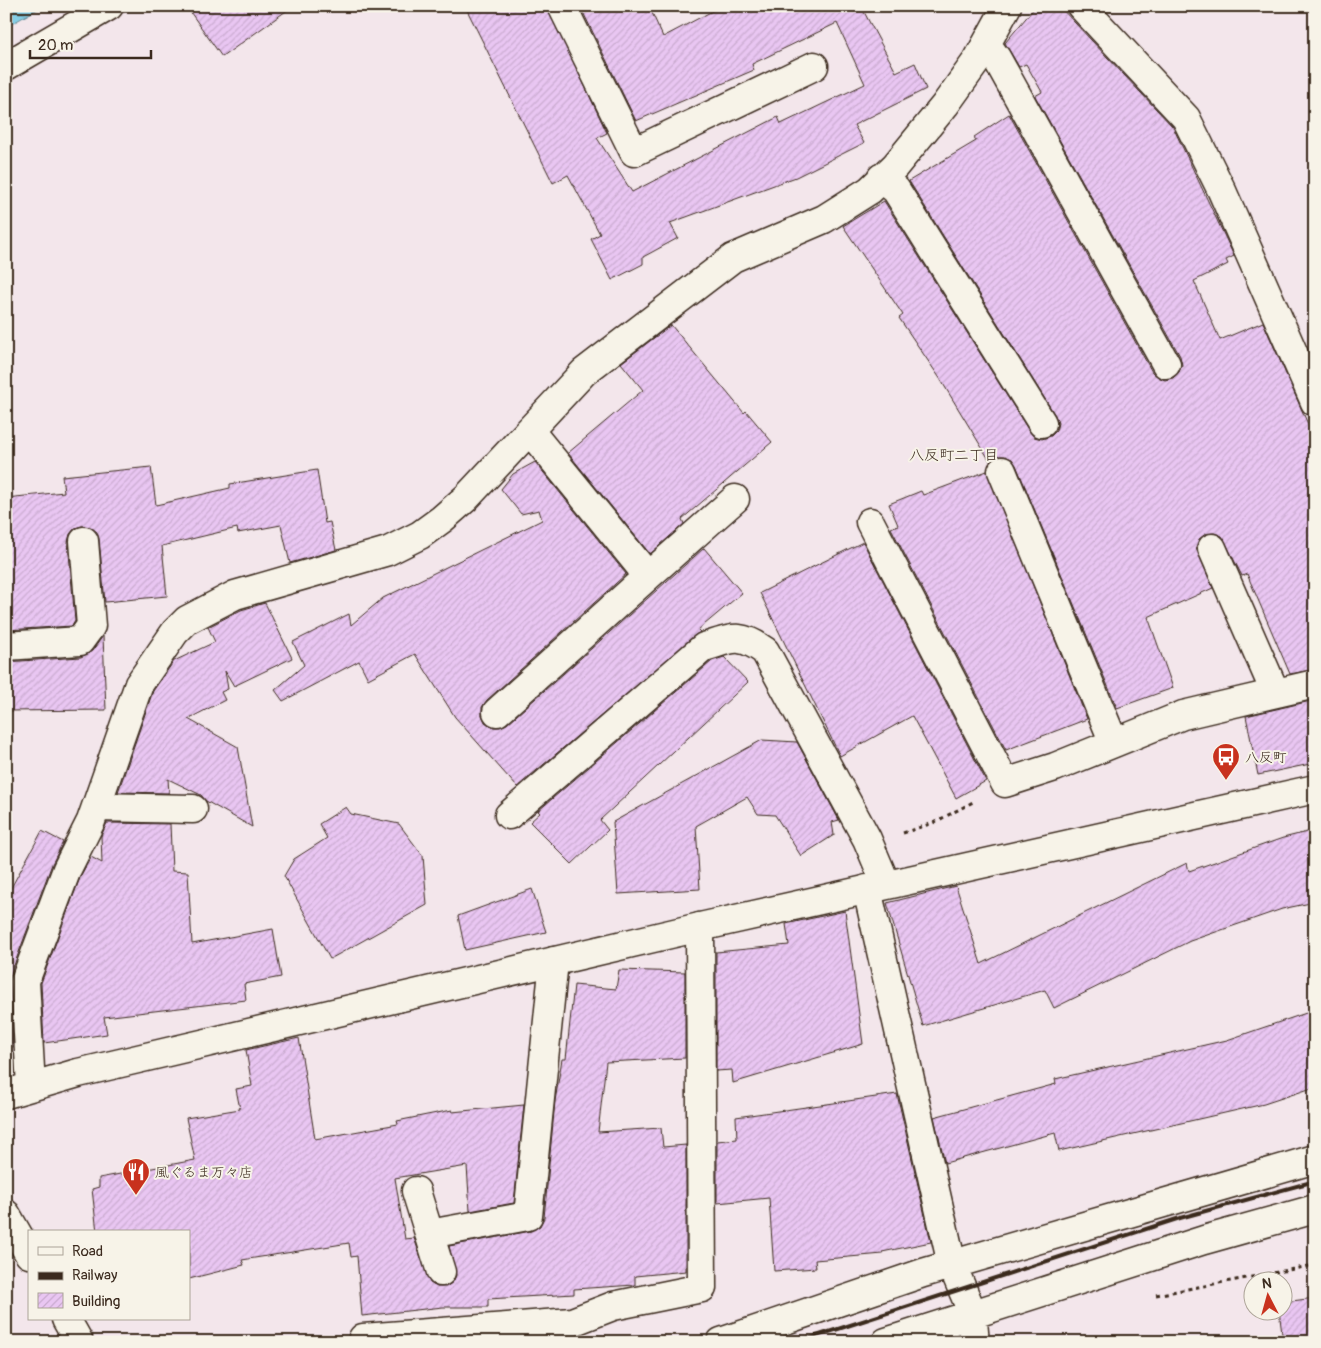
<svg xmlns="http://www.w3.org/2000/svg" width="1321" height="1348" font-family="Pangolin,'Klee One',sans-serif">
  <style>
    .water { fill: url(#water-ripples); stroke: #678c96 }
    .building { fill: url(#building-hatch); stroke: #3b2a1e }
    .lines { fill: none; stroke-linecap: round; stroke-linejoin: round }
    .minor-casing { stroke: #3b2a1e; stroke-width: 31 }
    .tertiary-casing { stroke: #3b2a1e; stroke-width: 31 }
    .secondary-casing { stroke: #3b2a1e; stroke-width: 31 }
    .path { stroke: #3b2a1e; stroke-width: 3; stroke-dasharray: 4 4; stroke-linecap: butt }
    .minor { stroke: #f7f3e8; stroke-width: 28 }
    .tertiary { stroke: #f7f3e8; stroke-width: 28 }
    .secondary { stroke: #f7f3e8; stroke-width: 28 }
    .rail { stroke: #3b2a1e; stroke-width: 4 }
    .labels { text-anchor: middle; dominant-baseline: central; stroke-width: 4; stroke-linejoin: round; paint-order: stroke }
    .poi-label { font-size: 14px; fill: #3b2a1e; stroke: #f7f3e8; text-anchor: start }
    .neighbourhood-label { font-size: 15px; fill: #3b2a1e; stroke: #f7f3e8 }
  </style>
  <defs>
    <pattern id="water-ripples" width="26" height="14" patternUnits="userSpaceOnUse" patternTransform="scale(1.25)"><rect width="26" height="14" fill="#85cee6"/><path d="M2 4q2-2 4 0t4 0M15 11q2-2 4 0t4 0" fill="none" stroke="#74b1c5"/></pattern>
    <pattern id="building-hatch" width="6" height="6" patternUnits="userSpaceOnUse" patternTransform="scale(1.25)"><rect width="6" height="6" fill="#e9c6f2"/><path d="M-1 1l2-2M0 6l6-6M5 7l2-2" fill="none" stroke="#c9aacf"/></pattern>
  </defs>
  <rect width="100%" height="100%" fill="#f3e6eb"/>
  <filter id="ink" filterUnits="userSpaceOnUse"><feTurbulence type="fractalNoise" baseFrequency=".02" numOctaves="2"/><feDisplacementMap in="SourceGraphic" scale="10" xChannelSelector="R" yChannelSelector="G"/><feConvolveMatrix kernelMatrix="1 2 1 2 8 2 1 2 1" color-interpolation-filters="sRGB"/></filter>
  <g filter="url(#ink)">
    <path class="water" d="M6,6H43L6,27Z"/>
    <path class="building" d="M186,6H293L222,57Z
      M465,6H547L607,133L597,138L632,192L778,117L781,124L865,84L837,23L752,64L754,70L636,121L580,6H649L663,37L722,6H871L863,10L896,72L915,63L926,89L854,125L864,143L796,177L670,223L678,238L643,257V264L612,280L591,239L600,234L568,175L553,183Z
      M1036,6H1059L1173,127L1234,256L1226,260L1228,264L1194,281L1220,340L1263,322L1315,440V669L1290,674L1247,574L1242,576L1222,536L1214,533L1206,534L1199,539L1196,547L1213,588L1148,617L1173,688L1117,708L1016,465L1012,459L1005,456H997L990,461L939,377L899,318L903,315L843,226L884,201L1029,431L1034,437L1042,439L1051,436L1056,431L1058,423L1055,415L909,181L976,141L974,137L1009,114L1152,372L1158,377L1165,380L1173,378L1179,372L1182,365L1180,356L1035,96L1042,92L1026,64L1019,67L1005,43Z
      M671,325L744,413L746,411L772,442L682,519L684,524L650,554L568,453L643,390L621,363Z
      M535,462L626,574L487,700L482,707V715L485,722L492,727H500L507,724L704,548L742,593L698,630L700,632L517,787L455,717L415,654L368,679L359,661L283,701L275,690L304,665L293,642L349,614L351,625L383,598L542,520L539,510L521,514L501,489L513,474Z
      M151,467L156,505L230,488V484L317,470L325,523L330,522L336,550L290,563L281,525L238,533L237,528L162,546L167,596L105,602L99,539L97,532L91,527L82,526L75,528L70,534L68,542L75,621L72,626L6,630V498L64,492L62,476Z
      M987,471L1087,719L1006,750L891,528L898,525L889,504L921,491L923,495Z
      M863,542L986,781L956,798L912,716L840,756L760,593Z
      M265,603L292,658L234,686L225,671L228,689L221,692L225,700L188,719L238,747L252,827L206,801L201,795L168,779L169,793L118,792L153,691L174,661L215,642L208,627L241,610Z
      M103,636L106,710L6,711V662L81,657L92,651Z
      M724,657L748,682L600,820L608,830L572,864L530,822L540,813L538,811L712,661Z
      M1315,700V763L1258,775L1246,716Z
      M762,740L797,742L839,820L832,822L834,835L801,856L775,815L758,814L747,797L696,826L700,889L618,894L613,822Z
      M346,807L351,814L399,824L423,856L427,905L330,959L284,876L294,859L327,838L319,824Z
      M107,823L170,824L172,871L188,872L192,944L273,929L281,977L244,984L246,1000L104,1017L107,1034L44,1043L41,983L81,875L91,857L102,863L101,836Z
      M1315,830V902L1282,909L1190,941L1054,1008L1045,990L923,1026L887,903L956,886L981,964L1187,863L1189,871L1283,838Z
      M42,831L63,842L52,864L10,976L13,1047L6,1048V897Z
      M532,889L546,932L465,950L458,916Z
      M845,911L863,1044L733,1083L732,1070L716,1071V952L789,945L786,924Z
      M619,970L685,972V1058L606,1062L598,1132L661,1128L663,1147L686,1145V1271L635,1276V1285L574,1289V1294L488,1299V1307H443L362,1316L357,1256L351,1257L349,1243L242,1260L244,1265L189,1279V1232H97L92,1189L99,1187V1178L195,1160L186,1118L240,1109L236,1089L252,1086L246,1050L299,1038L315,1139L398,1124L397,1121L452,1110V1112L524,1105L514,1203L470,1211L467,1166L395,1178L405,1239L414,1238L430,1283L437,1287H446L453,1282L456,1275L449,1246L531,1231L540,1226L544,1218L555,1101L562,1059H566L574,985L616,989Z
      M1315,1010V1087L1264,1104L1059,1151L1055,1133L945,1163L934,1117L1056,1084L1055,1079L1227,1040Z
      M897,1094L931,1242L882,1252L883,1254L815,1260L816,1268L774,1271L769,1198L717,1203V1141L737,1139L736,1117Z
      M1315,1298V1342H1283L1279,1310H1284V1302Z"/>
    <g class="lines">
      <defs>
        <path id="minor" d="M562,6L634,152L814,66
          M1081,6L1186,118L1222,191L1315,402
          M987,45L997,59L1166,364
          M6,66L109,6
          M881,178L896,190L1042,423
          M1002,471L1114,743
          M870,522L1005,783L1055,767L1183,715L1315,684
          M1212,548L1275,692
          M648,576L735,499
          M6,646L80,641L91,626L84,541
          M497,712L648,576L530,431
          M96,807L193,809
          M509,815L704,647C732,639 739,632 765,651L867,839L886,884
          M867,889L952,1265L972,1312L975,1342
          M31,1086L25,981L67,869L91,821L139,684L175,632L187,620L235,595L388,551L420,535L442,519L466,498L584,372L733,258L824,219L870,190L895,166L945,105L978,59L1007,6
          M416,1191L441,1272
          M429,1234L528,1216L554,961
          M363,1338L572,1322L613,1306L702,1288L700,927
          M721,1342L923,1273L1315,1159
          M886,1342L1204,1240L1315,1209"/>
        <path id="tertiary" d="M6,1094L78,1073L700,927L1315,789"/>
        <path id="secondary" d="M6,1214L29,1254
          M66,1319L79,1342"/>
      </defs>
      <use href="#minor" class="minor-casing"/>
      <use href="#tertiary" class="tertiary-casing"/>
      <use href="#secondary" class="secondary-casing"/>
      <path class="path" d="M903,833L933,823L975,801
        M1156,1295L1315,1265"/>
      <use href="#minor" class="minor"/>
      <use href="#tertiary" class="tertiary"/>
      <use href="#secondary" class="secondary"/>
      <path class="rail" d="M798,1342L1180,1218L1315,1181"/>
    </g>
  </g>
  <defs>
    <symbol id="bus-pin" viewBox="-11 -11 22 30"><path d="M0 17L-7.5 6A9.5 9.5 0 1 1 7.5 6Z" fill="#c8321e" stroke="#f7f3e8"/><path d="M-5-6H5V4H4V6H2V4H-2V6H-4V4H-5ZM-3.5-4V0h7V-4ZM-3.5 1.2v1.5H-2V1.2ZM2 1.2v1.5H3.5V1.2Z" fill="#fff"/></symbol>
    <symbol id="restaurant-pin" viewBox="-11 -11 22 30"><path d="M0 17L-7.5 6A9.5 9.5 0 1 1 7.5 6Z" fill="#c8321e" stroke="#f7f3e8"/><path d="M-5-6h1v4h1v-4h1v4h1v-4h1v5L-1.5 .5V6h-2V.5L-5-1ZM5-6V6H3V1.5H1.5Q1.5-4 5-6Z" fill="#fff"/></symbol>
  </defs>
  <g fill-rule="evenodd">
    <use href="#bus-pin" x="1210" y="741" width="32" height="43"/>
    <use href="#restaurant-pin" x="120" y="1156" width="32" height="43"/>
  </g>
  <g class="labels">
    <g class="poi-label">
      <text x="1245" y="757">八反町</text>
      <text x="155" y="1172">風ぐるま万々店</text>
    </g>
    <g class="neighbourhood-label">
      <text x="954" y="455">八反町二丁目</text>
    </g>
  </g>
  <rect width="1321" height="1348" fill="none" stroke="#f7f3e8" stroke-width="25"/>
  <rect x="12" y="12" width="1296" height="1323" fill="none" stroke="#3b2a1e" stroke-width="2" filter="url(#ink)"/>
  <rect x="28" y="1230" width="162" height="90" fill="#f7f3e8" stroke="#aca397"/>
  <rect x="38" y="1247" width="25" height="8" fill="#f7f3e8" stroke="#aca397"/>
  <text x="72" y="1256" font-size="15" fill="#3b2a1e">Road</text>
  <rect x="38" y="1272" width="25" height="8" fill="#3b2a1e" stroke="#aca397"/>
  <text x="72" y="1280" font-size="15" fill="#3b2a1e">Railway</text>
  <rect x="38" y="1293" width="25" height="15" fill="url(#building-hatch)" stroke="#aca397"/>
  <text x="72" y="1306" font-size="15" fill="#3b2a1e">Building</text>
  <g transform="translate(1268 1296) rotate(354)"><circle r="24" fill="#f7f3e8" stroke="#aca397"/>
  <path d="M0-4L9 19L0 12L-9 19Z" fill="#c8321e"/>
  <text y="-8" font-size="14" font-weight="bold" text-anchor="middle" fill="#3b2a1e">N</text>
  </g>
  <path d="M30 50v8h121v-8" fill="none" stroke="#3b2a1e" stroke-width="2.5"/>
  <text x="38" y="50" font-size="15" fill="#3b2a1e" stroke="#f7f3e8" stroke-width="4" paint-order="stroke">20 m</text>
</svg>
